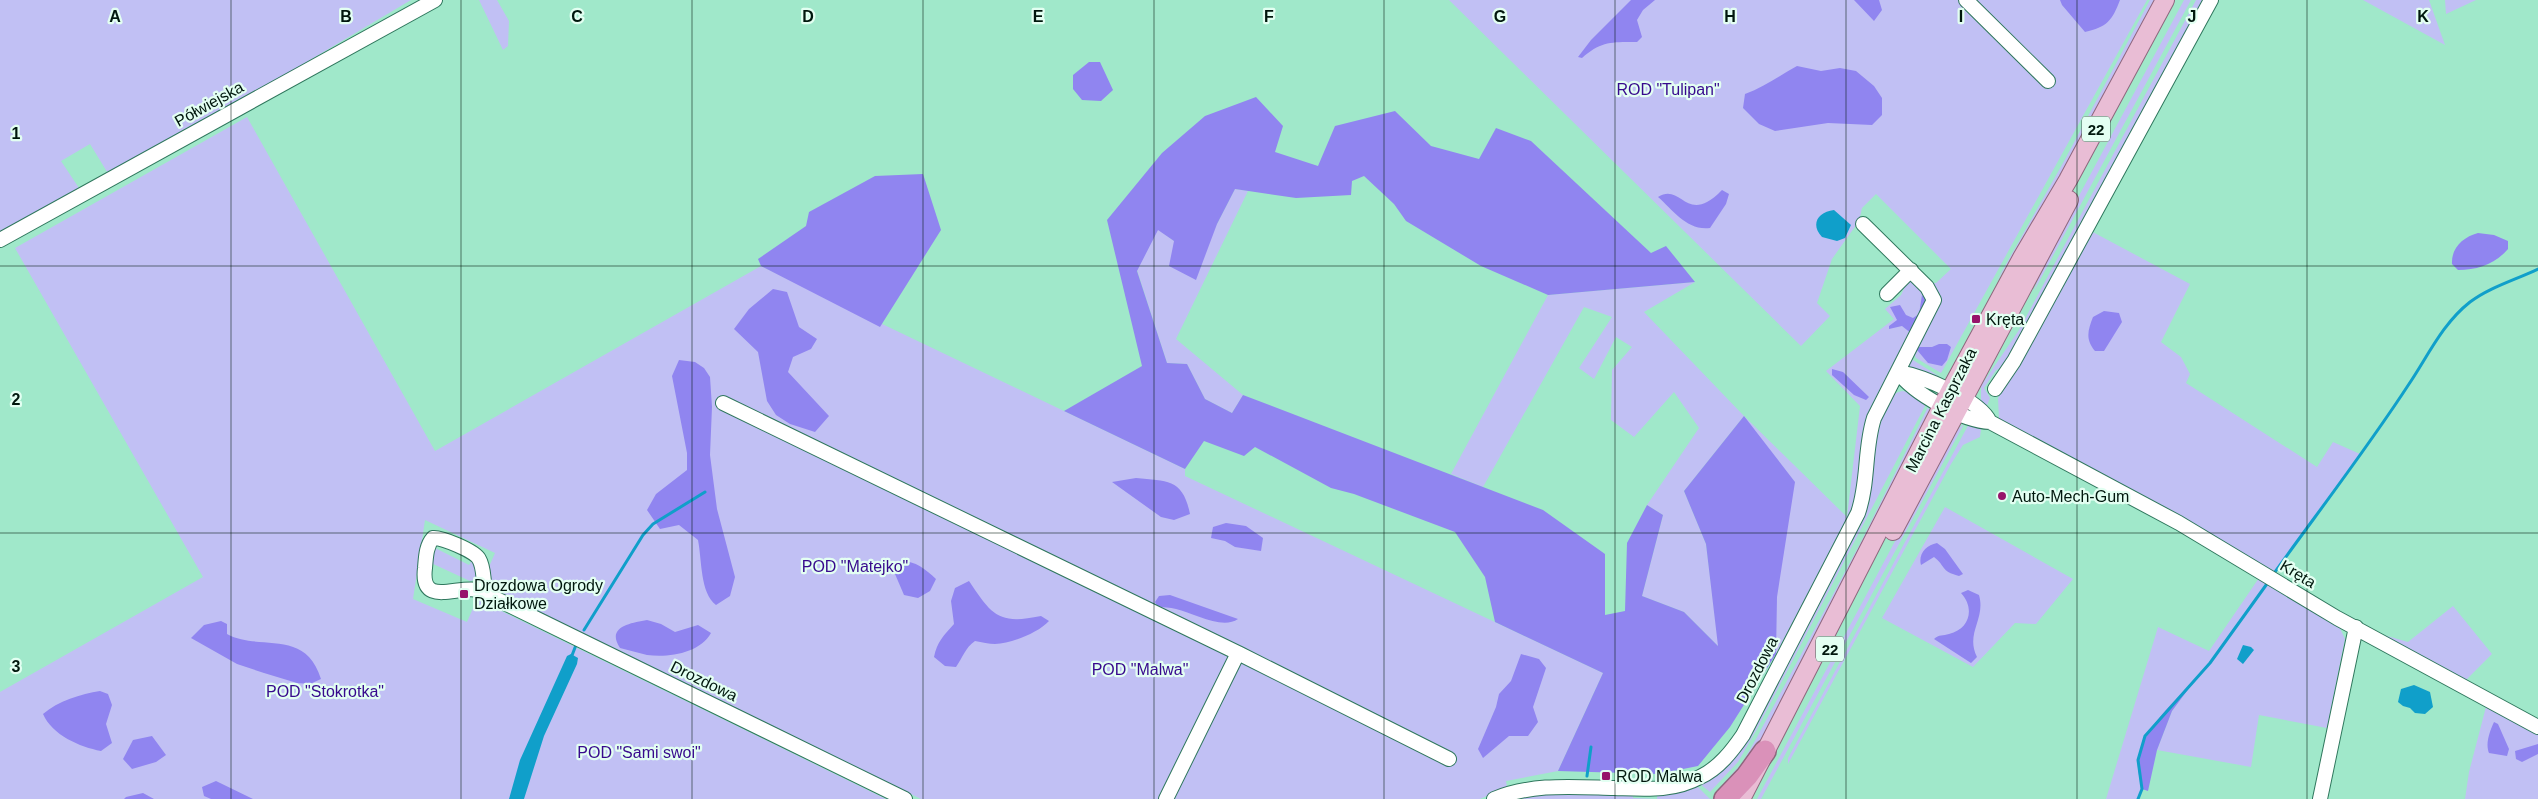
<svg xmlns="http://www.w3.org/2000/svg" width="2538" height="799" font-family="Helvetica,sans-serif">
  <style>
    .green { fill: #c1c0f4 }
    .forest { fill: #9085f0 }
    .water { fill: #109fca }
    .lines { fill: none; stroke-linecap: round; stroke-linejoin: round }
    .stream { stroke: #109fca; stroke-width: 3 }
    .minor-casing { stroke: #2f775d; stroke-width: 16 }
    .major-casing { stroke: #8e667d; stroke-width: 20 }
    .highway-casing { stroke: #8e667d; stroke-width: 24 }
    .minor { stroke: #fff; stroke-width: 14 }
    .major { stroke: #e9bdd5; stroke-width: 18 }
    .highway { stroke: #da91b9; stroke-width: 21 }
    .grid { fill: none; stroke: #00170d; stroke-width: 1; stroke-opacity: 0.55 }
    .poi-dot { fill: #97146b; stroke: #e3fff2; stroke-width: 2 }
    .labels { text-anchor: middle; dominant-baseline: central; stroke-width: 4.5; stroke-linejoin: round; paint-order: stroke }
    .shield { fill: #e3fff2; stroke: #445d52; stroke-width: 1 }
    .shield-label { font-size: 15px; font-weight: bold; fill: #00170d }
    .park-label { font-size: 16px; fill: #37098d; stroke: #e3fff2 }
    .street-label { font-size: 16px; fill: #00170d; stroke: #e3fff2 }
    .poi-label { font-size: 16px; fill: #00170d; stroke: #e3fff2; text-anchor: start }
    .grid-label { font-size: 16px; text-anchor: middle; font-weight: bold; fill: #00170d; stroke: #e3fff2; stroke-width: 4.5; stroke-linejoin: round; paint-order: stroke }
  </style>
  <rect width="100%" height="100%" fill="#a0e8ca"/>
  <path class="green" d="M0,0H411L165,146L109,175L90,144L61,161L81,191L0,237Z
    M479,0H497L509,21L508,46L503,50Z
    M1449,0H2147L1941,373L1916,358L1912,350L1940,294L1930,283H1936L1951,269L1876,194L1862,208L1859,221L1832,259L1817,303L1830,316L1801,346Z
    M2150,0H2158C2107,96 2058,193 1996,282L2063,163Z
    M2184,0H2191L2034,291L2044,261Z
    M2196,0H2207L2004,367L1996,370L1984,388L1990,398L1986,408L1981,402V386L2019,330Z
    M2363,0H2429L2445,45Z
    M2445,0H2476L2446,14Z
    M247,117L435,451L761,266L1185,469V476L1603,673L1558,771L1506,781L1507,787L1480,799H921L492,589L488,569L495,553L425,520L413,599L467,622L477,599L886,799H0V692L203,577L15,248Z
    M1235,189L1248,191L1176,339L1243,395L1232,413L1205,399L1187,364L1167,363L1137,270L1158,229L1174,241L1217,224Z
    M2089,230L2190,284L2161,342L2181,357L2190,374L2186,383L2317,467L2333,442L2360,454L2273,575L1999,419L1998,398Z
    M1908,280H1913L1929,294L1875,403L1855,504L1776,654L1744,416L1684,491L1706,544L1719,647L1684,612L1642,596L1663,515L1647,505L1699,428L1674,392L1634,437L1611,420L1612,370L1632,347L1616,337L1594,379L1579,368L1612,317L1584,307L1483,487L1451,474L1548,295L1695,282L1644,312L1744,416L1847,517L1860,406L1826,371L1894,319L1885,309L1901,295Z
    M1912,357L1913,360L1940,377L1937,381L1908,368L1907,365Z
    M1902,391L1909,392L1926,404L1757,729L1738,762L1710,792L1700,784L1716,775L1869,499C1876,466 1869,439 1886,407C1890,399 1892,393 1902,391Z
    M1928,407L1930,412L1799,670L1754,754L1718,796L1716,792L1742,763L1756,739L1862,540Z
    M1970,422L1981,429L1980,437L1963,445L1951,464L1788,764V758Z
    M1964,424L1761,799H1757L1953,433Z
    M1945,507L2073,579L2036,624L2015,623L1973,667L1882,618Z
    M435,548L469,565L473,559L478,572L474,580L470,581L431,563Z
    M2259,578L2337,622L2345,639L2327,728L2259,715L2251,767L2157,750L2172,711L2195,679L2145,736L2138,768L2142,789L2138,799H2106L2158,627L2209,651Z
    M2453,606L2492,654L2462,684L2356,627L2408,642Z
    M2487,703L2538,727V799H2465L2469,772Z
    M1697,786L1710,799H1509L1554,791L1633,795V798L1657,799V795Z"/>
  <path class="forest" d="M1631,0H1655L1643,10L1637,20L1642,37L1637,42C1612,42 1601,41 1582,58L1578,57L1591,40Z
    M1854,0H1879L1882,10L1874,21Z
    M2060,0H2120C2112,21 2107,27 2085,32L2062,5Z
    M1089,62H1100L1113,90L1101,101L1082,100L1073,89V75Z
    M1797,66L1821,71L1840,68L1856,71L1874,86L1882,98V115L1872,125L1828,123L1775,131L1759,124L1743,108L1745,94C1764,87 1779,76 1797,66Z
    M1256,97L1283,126L1275,152L1318,166L1335,126L1395,111L1431,146L1479,159L1496,128L1531,141L1651,253L1666,246L1695,282L1548,295L1481,266L1406,221L1394,204L1364,176L1352,181L1351,195L1296,198L1235,189L1217,224L1196,280L1169,266L1174,241L1158,230L1137,271L1167,363L1187,364L1205,399L1232,413L1243,395L1543,510L1605,554V615L1625,611L1627,543L1647,505L1663,515L1642,596L1684,612L1718,646L1706,544L1684,491L1744,416L1795,482L1777,597L1776,654L1730,727L1698,766L1658,774L1558,771L1603,673L1495,622L1485,577L1455,532L1354,494L1331,488L1255,447L1244,456L1204,441L1185,469L1064,411L1142,366L1107,220L1162,153L1205,116Z
    M923,174L941,230L880,327L761,266L758,259L806,226L809,212L875,176Z
    M1722,190L1729,194L1726,204L1710,228C1687,231 1673,210 1658,197C1682,182 1686,227 1722,190Z
    M2478,233L2494,235L2508,241V249C2495,264 2478,270 2458,270L2452,264C2451,248 2463,237 2478,233Z
    M773,289L787,292L799,327L817,339L811,349L793,357L788,372L829,416L815,432L790,424L776,415L767,401L758,352L734,329L749,309Z
    M1922,295L1927,301L1912,334L1902,326L1889,329V326L1897,320L1890,307L1900,305L1906,315L1913,318L1919,314Z
    M2104,311L2119,313L2122,322L2104,351H2095C2085,339 2088,330 2093,317Z
    M1939,344H1947L1951,347L1947,360L1942,366L1928,363L1917,350L1919,347H1932Z
    M679,360L695,362L704,368L710,377L712,407L710,455L717,509L735,577L730,596L716,605C700,593 702,560 698,540L679,525L660,529L647,510L656,494L687,470V453L672,376Z
    M1832,369L1843,372L1869,397L1866,400L1854,395L1832,375Z
    M1136,478C1168,481 1183,479 1190,514L1174,520L1161,517L1112,482Z
    M1226,523L1246,526L1263,538L1261,551L1235,547L1225,541L1211,538L1213,527Z
    M1937,543L1945,549L1963,574L1959,576C1940,571 1946,566 1934,557L1921,565C1918,554 1926,545 1937,543Z
    M901,561C916,561 925,569 936,579L930,591L918,598L904,595L892,567Z
    M969,581C992,615 998,625 1041,616L1049,621C1038,633 1012,643 995,644C989,644 982,642 975,641C965,648 963,657 956,667L945,666L934,657C937,642 944,635 954,624L951,601L955,588Z
    M1968,590L1979,595C1986,619 1965,633 1977,657L1971,663L1934,639C1939,634 1943,636 1949,634C1970,629 1975,608 1961,593Z
    M1170,595L1238,619C1222,630 1194,613 1176,609C1170,607 1163,608 1157,606L1155,602L1159,596Z
    M647,620L661,624L675,632L698,625L711,633C700,653 669,658 647,655C638,653 629,650 620,648C606,627 630,623 647,620Z
    M221,621L227,624V634C259,652 305,627 321,679L310,684L297,683L264,673L237,664L191,638L204,625Z
    M1521,654L1539,659L1546,668L1533,707L1538,722L1528,736H1509L1483,758L1478,749L1496,707L1499,694L1511,681Z
    M2198,676L2172,711L2157,750L2148,791L2142,789C2140,780 2137,770 2138,761C2140,730 2178,699 2198,676Z
    M100,691L108,694L112,705L106,724L112,743L101,751C80,747 52,735 43,714C58,701 81,694 100,691Z
    M2494,722L2498,724L2509,749L2507,756L2489,753C2485,743 2490,731 2494,722Z
    M152,736L166,755L156,762L132,769L123,759L133,740Z
    M2538,744V754L2522,762L2516,759L2515,751Z
    M216,781L253,799H211L204,796L202,787Z
    M143,793L154,799H124L126,797Z"/>
  <path class="water" d="M1834,210L1851,225L1845,238L1837,241L1822,237C1810,224 1818,212 1834,210Z
    M2243,645L2251,647L2254,650L2243,664L2237,659Z
    M571,654L578,658L577,664L544,736L524,799H509L520,760L567,656Z
    M2414,685L2430,692L2433,707L2425,714L2415,713L2410,708L2403,706L2398,702L2401,689Z"/>
  <g class="lines">
    <path class="stream" d="M2272,576C2318,512 2366,450 2409,384C2428,356 2442,324 2470,302C2490,287 2515,280 2538,269
      M584,630L643,535L653,524L705,492
      M571,658L576,645
      M1587,776L1591,747
      M2138,799L2142,789L2138,760L2145,736L2210,663L2269,581"/>
    <defs>
      <path id="minor" d="M1966,0L2048,81
        M0,240L435,0
        M1887,294L1911,270
        M1898,372C1914,394 1963,421 1990,422L2179,523L2337,618L2538,727
        M1898,372C1922,376 1979,399 1990,422
        M1995,389L2014,361L2211,0
        M723,403L1238,653
        M487,593C482,583 485,569 479,559C475,551 441,537 433,538C426,546 426,557 425,568C420,608 457,585 478,590L905,799
        M1166,799L1238,653L1449,759
        M1494,799C1532,783 1574,787 1614,788C1644,789 1673,792 1700,777C1719,768 1732,751 1743,735L1858,513C1869,481 1864,449 1874,418L1934,300L1927,287L1863,224
        M2320,799L2356,627"/>
      <path id="major" d="M1893,531L2069,200
        M1741,799L1950,391L2023,256L2068,180L2165,0"/>
      <path id="highway" d="M1725,799L1747,776L1765,751"/>
    </defs>
    <use href="#minor" class="minor-casing"/>
    <use href="#major" class="major-casing"/>
    <use href="#highway" class="highway-casing"/>
    <use href="#minor" class="minor"/>
    <use href="#major" class="major"/>
    <use href="#highway" class="highway"/>
  </g>
  <path class="grid" d="M231,0V799M461,0V799M692,0V799M923,0V799M1154,0V799M1384,0V799M1615,0V799M1846,0V799M2077,0V799M2307,0V799M0,266H2538M0,533H2538"/>
  <g class="poi-dot">
    <rect x="1971" y="314" width="10" height="10" rx="2.5"/>
    <circle cx="2002" cy="496" r="5"/>
    <rect x="459" y="589" width="10" height="10" rx="2.5"/>
    <rect x="1601" y="771" width="10" height="10" rx="2.5"/>
  </g>
  <g class="labels">
    <g class="shield">
      <rect x="2082" y="116.5" width="28" height="25" rx="4"/>
      <rect x="1816" y="636.5" width="28" height="25" rx="4"/>
    </g>
    <g class="shield-label">
      <text x="2096" y="129">22</text>
      <text x="1830" y="649">22</text>
    </g>
    <g class="park-label">
      <text x="1668" y="89">ROD "Tulipan"</text>
      <text x="855" y="566">POD "Matejko"</text>
      <text x="1140" y="669">POD "Malwa"</text>
      <text x="325" y="691">POD "Stokrotka"</text>
      <text x="639" y="752">POD "Sami swoi"</text>
    </g>
    <g class="street-label">
      <text transform="translate(209 104) rotate(-29)">Półwiejska</text>
      <text transform="translate(1941 410) rotate(-63)">Marcina Kasprzaka</text>
      <text transform="translate(2298 574) rotate(31)">Kręta</text>
      <text transform="translate(1757 670) rotate(-63)">Drozdowa</text>
      <text transform="translate(704 681) rotate(26)">Drozdowa</text>
    </g>
    <g class="poi-label">
      <text x="1986" y="319">Kręta</text>
      <text x="2012" y="496">Auto-Mech-Gum</text>
      <text x="474" y="585">Drozdowa Ogrody<tspan x="474" dy="18">Działkowe</tspan></text>
      <text x="1616" y="776">ROD Malwa</text>
    </g>
  </g>
  <g class="grid-label">
    <text x="115" y="22">A</text>
    <text x="346" y="22">B</text>
    <text x="577" y="22">C</text>
    <text x="808" y="22">D</text>
    <text x="1038" y="22">E</text>
    <text x="1269" y="22">F</text>
    <text x="1500" y="22">G</text>
    <text x="1730" y="22">H</text>
    <text x="1961" y="22">I</text>
    <text x="2192" y="22">J</text>
    <text x="2423" y="22">K</text>
    <text x="16" y="139">1</text>
    <text x="16" y="405">2</text>
    <text x="16" y="672">3</text>
  </g>
</svg>
